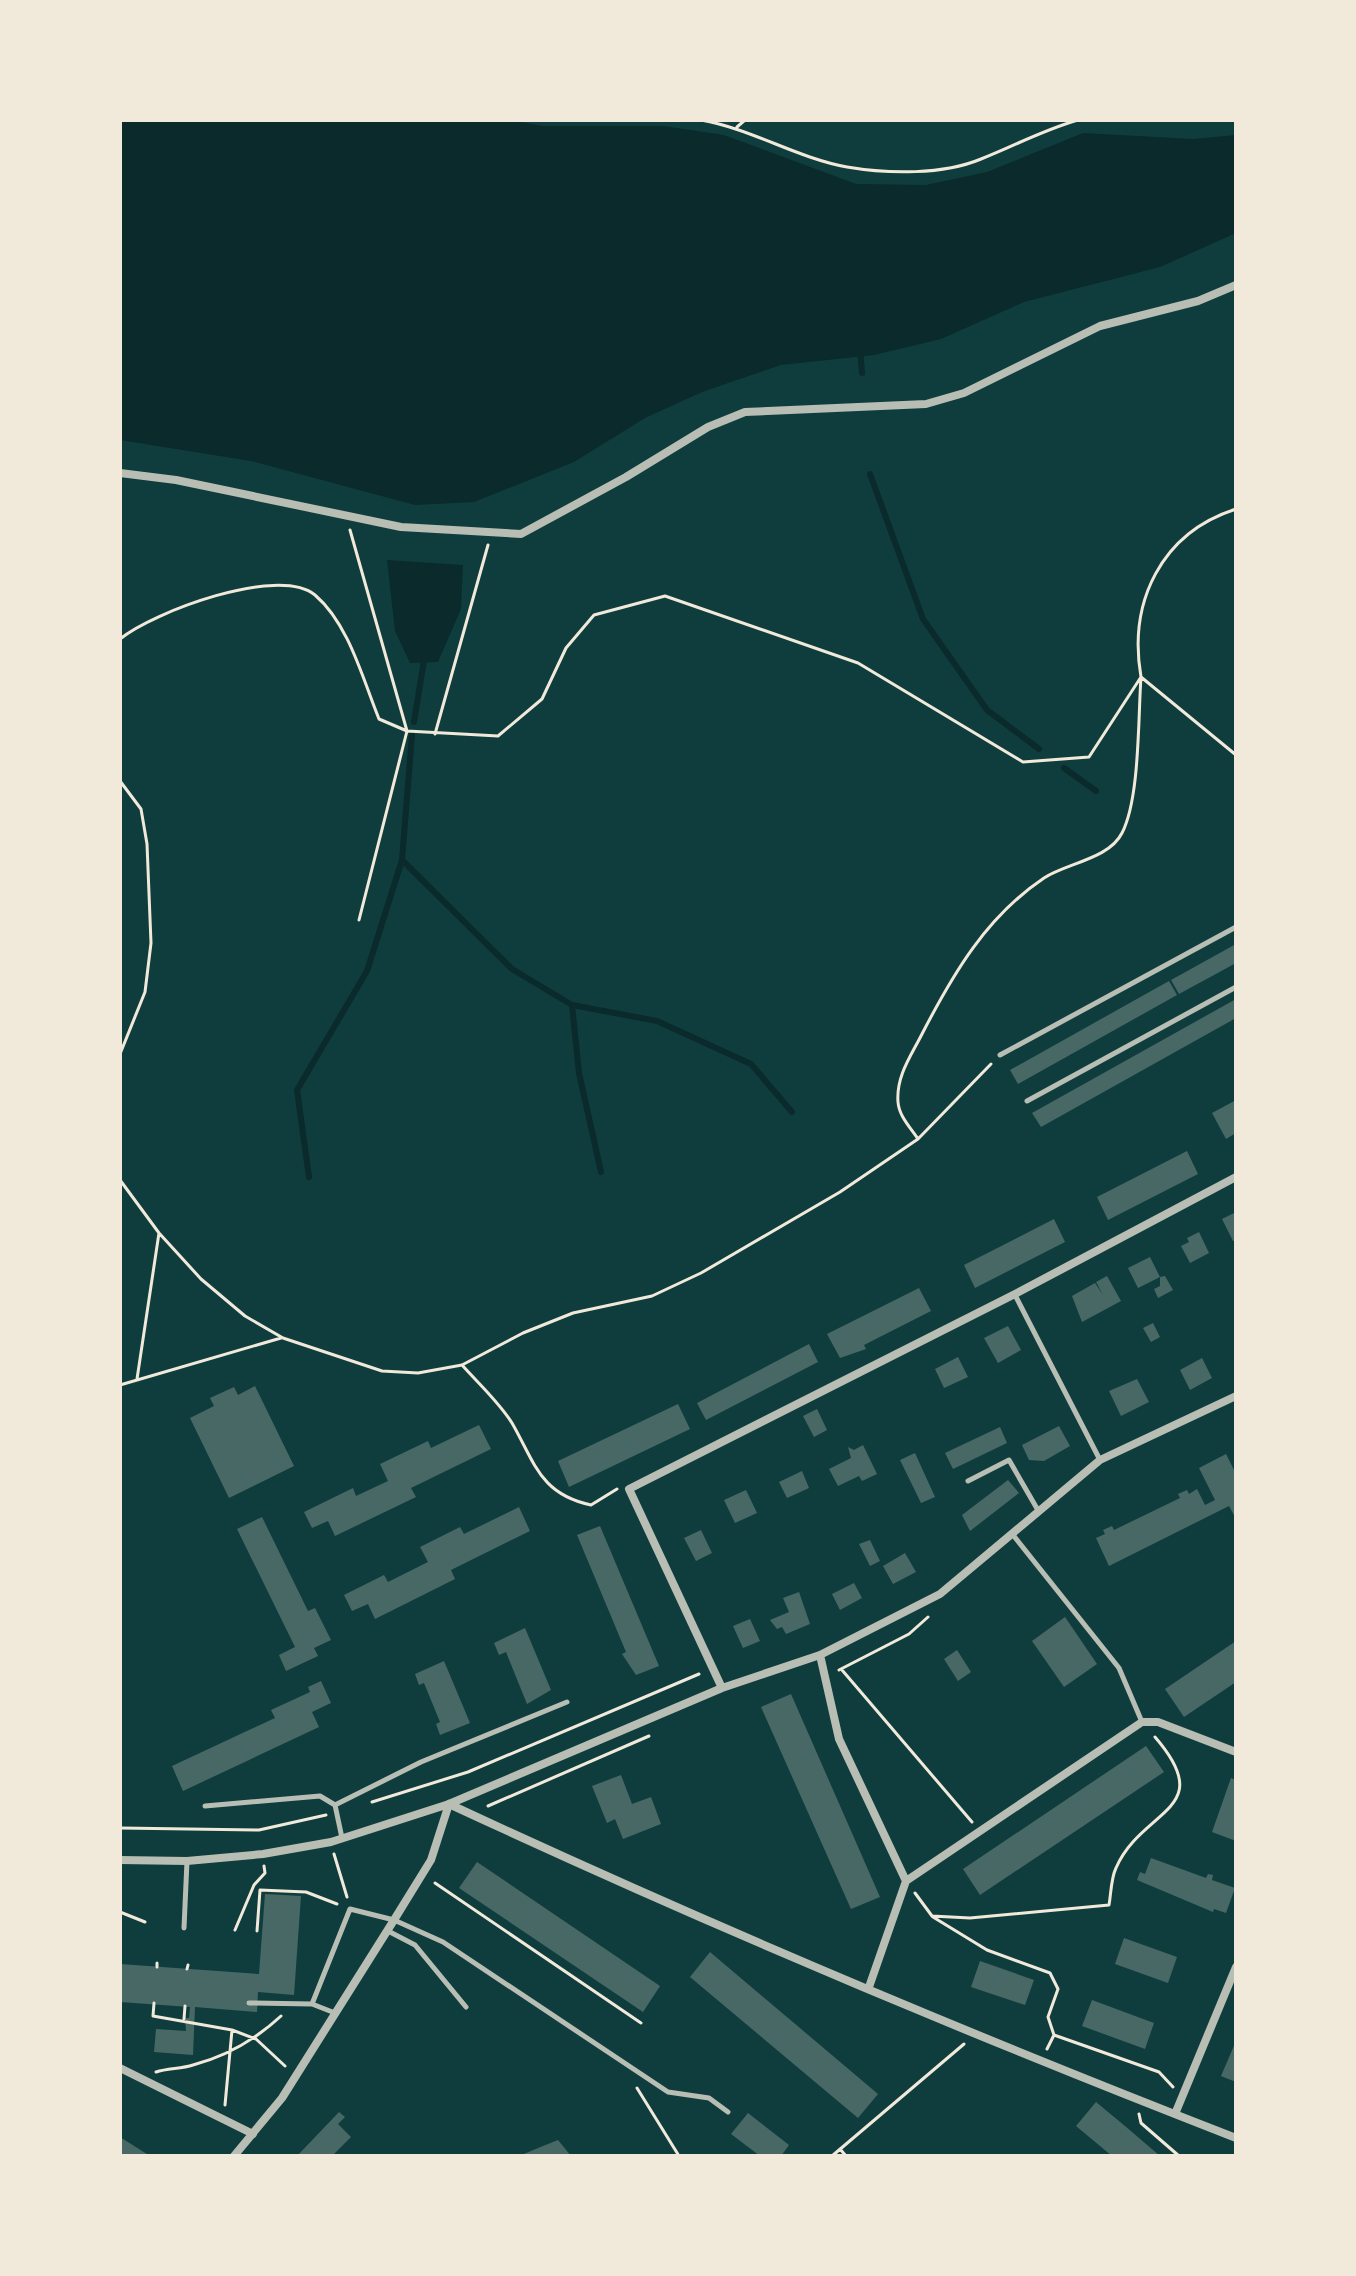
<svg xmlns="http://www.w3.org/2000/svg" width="1356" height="2276" font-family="Commissioner,sans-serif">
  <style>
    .water { fill: #0a2a2b }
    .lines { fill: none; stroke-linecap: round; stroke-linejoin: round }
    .stream { stroke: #0a2a2b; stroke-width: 6 }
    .building { fill: #486865 }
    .path { stroke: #f1e9da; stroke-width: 3 }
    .service { stroke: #b8beb3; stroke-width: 5 }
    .minor { stroke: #b8beb3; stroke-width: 8 }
  </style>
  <rect width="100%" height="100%" fill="#0f3d3e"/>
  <path class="water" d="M120,120H510L543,126H663L724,135L856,184L926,185L987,172L1083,133L1193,139L1236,135V233L1160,267L1024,302L941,339L874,355L781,365L702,392L645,418L574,462L474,502L415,505L251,461L120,440Z
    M387,560L463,565L461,609L438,662L410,663L395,631Z"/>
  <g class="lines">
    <path class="stream" d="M860,349L862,373
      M870,474L923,619L987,710L1039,749
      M414,722L425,654
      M1064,768L1096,791
      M402,860L512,969L572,1005L579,1073L601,1172
      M572,1005L657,1021L751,1064L792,1112
      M309,1177L297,1090L367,971L402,860L412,735"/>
  </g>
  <path class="building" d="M1236,944V963L1179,994L1171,980Z
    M1169,981L1177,995L1018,1084L1010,1070Z
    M1236,999V1018L1041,1127L1032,1113Z
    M1236,1100V1133L1226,1139L1212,1113Z
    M1187,1151L1198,1174L1108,1220L1097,1197Z
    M1236,1212V1240L1233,1241L1222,1219Z
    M1054,1219L1065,1242L975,1288L964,1265Z
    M1199,1232L1209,1253L1190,1263L1181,1246L1189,1242L1187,1238Z
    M1150,1257L1160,1277L1138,1288L1128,1268Z
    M1107,1276L1121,1301L1082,1322L1072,1296L1095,1283L1103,1295L1096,1282Z
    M1165,1276L1173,1290L1158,1298L1154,1289L1160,1286V1277Z
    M919,1288L931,1311L864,1345L866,1349L840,1358L827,1334Z
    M1153,1323L1160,1337L1151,1342L1143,1328Z
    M1008,1326L1021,1350L998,1363L984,1338Z
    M809,1344L818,1362L706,1420L697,1403Z
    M958,1357L968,1377L944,1388L935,1369Z
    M1202,1358L1212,1378L1190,1390L1180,1370Z
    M1137,1379L1149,1402L1121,1416L1109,1391Z
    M255,1386L294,1466L229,1498L190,1418L214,1406L210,1398L234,1387L238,1395Z
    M678,1404L690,1429L569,1487L558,1461Z
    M817,1409L827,1430L814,1437L803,1416Z
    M479,1425L491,1449L411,1488L416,1497L335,1536L328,1521L312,1528L304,1512L353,1488L356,1496L388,1481L380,1464L428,1441L431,1448Z
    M1059,1426L1070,1446L1044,1461L1029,1460L1022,1445Z
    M1000,1427L1007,1443L953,1469L945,1453Z
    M863,1445L877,1474L862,1481L859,1476L838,1486L829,1469L851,1458L848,1447L854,1450Z
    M915,1453L935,1497L921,1503L900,1460Z
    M1226,1454L1236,1474V1519L1229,1506L1109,1566L1096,1538L1105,1534L1103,1530L1112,1526L1114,1530L1180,1498L1178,1494L1187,1490L1189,1494L1197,1489L1205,1505L1215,1500L1199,1468Z
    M802,1471L809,1488L787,1498L779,1482Z
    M1008,1480L1019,1493L970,1531L962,1515Z
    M746,1490L757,1513L735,1523L724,1500Z
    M519,1507L530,1531L451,1570L455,1579L375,1619L368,1604L352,1611L344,1595L384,1575L388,1582L428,1562L420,1547L460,1527L464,1534Z
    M262,1517L308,1611L315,1608L331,1640L314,1648L318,1656L286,1671L279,1655L295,1647L237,1529Z
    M600,1526L659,1666L636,1675L622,1654L626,1652L577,1535Z
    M701,1530L712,1553L696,1561L684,1538Z
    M870,1540L880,1561L870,1566L859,1544Z
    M905,1553L916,1572L893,1584L883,1566Z
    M854,1583L862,1598L840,1610L832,1594Z
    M799,1592L810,1624L786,1634L782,1627L777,1629L770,1620L789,1612L783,1598Z
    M1065,1617L1097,1664L1064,1687L1032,1641Z
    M750,1619L760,1641L743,1648L733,1626Z
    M525,1628L551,1690L527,1704L506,1652L499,1655L494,1643Z
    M1236,1641V1682L1184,1717L1165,1689Z
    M957,1650L971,1672L958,1681L944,1659Z
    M444,1661L470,1723L440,1735L436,1724L440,1722L424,1683L419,1685L415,1674Z
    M321,1681L331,1703L312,1712L319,1727L183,1791L172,1766L275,1718L271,1710L310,1692L308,1687Z
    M791,1694L880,1897L851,1909L761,1707Z
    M1146,1746L1164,1772L980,1895L963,1869Z
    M621,1775L632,1804L651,1797L661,1824L623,1839L615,1819L607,1823L592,1786Z
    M1231,1778L1236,1780V1841L1212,1832Z
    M1151,1858L1206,1878L1208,1874L1213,1875L1212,1880L1235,1888L1226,1913L1214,1909L1213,1912L1137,1880L1140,1872L1145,1874Z
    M477,1862L660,1986L643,2012L459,1888Z
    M265,1894L301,1896L294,1995L258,1992L257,2012L195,2007L193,2055L154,2052L156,2029L186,2031L185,2018H189L190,2007L120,2002V1964L259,1974Z
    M1124,1938L1177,1957L1168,1983L1115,1964Z
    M710,1952L878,2094L858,2118L690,1977Z
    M980,1961L1034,1980L1025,2005L971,1987Z
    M1092,2000L1154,2023L1145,2049L1082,2026Z
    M1236,2041V2082L1221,2076Z
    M1096,2102L1125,2126L1160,2156H1112L1076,2126Z
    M339,2112L345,2117L338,2124L351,2137L332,2156H297Z
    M748,2113L789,2145L781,2156H760L731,2134Z
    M120,2137L150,2156H120Z
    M558,2140L571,2156H519L543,2146Z"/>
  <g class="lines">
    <path class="path" d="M701,120C752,129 797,158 847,167C888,174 943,175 981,159C1014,146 1043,130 1078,120
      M737,127L745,120
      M1236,509C1161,533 1128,602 1141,677L1236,755
      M350,530L407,731L359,920
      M120,639C153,612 278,565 315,595C349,624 363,680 379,719L407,731L498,736L542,699L566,648L594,615L665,596L858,663L1023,762L1089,757L1141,677C1138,718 1140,798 1122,833C1109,859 1067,863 1044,878C986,917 953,974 922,1034C911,1056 896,1076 898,1102C899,1116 910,1127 918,1139
      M435,734L488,545
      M120,781L141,809L147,844L151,943L145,992L120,1054
      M120,1180L159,1233L201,1279L245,1316L283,1338L382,1371L418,1373L462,1365L523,1333L573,1313L652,1296L701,1273L840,1192L918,1139L991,1064
      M462,1365C478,1383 499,1402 512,1423C535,1463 540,1494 591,1505L617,1489
      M137,1379L159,1233
      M120,1385L281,1338
      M839,1670L909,1634L928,1617
      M842,1670L972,1822
      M372,1802L468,1772L699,1674
      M488,1806L649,1736
      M120,1828L259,1830L326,1815
      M334,1854L347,1897
      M435,1883L641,2023
      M915,1893L932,1916L970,1918L1109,1905C1111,1894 1111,1878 1116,1868C1142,1808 1219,1811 1155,1737
      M120,1912L145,1922
      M933,1917L987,1950L1050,1973L1058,1989L1048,2017L1054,2035L1047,2049
      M235,1930L254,1885L265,1873L264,1866
      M257,1931L260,1890L306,1892L337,1904
      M157,1967V1963
      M187,1969L188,1965
      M154,2003L153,2016L232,2030
      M184,2019L185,2006
      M1054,2035L1159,2072L1173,2087
      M156,2072C168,2068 181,2069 193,2065C227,2056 256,2039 281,2016
      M637,2088L679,2156
      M225,2105L232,2030L256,2039L285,2066
      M1139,2114L1141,2123L1179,2156
      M840,2149L846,2156
      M832,2156L964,2044"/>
    <path class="service" d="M1000,1055L1236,927
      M1027,1101L1236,987
      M1015,1295L1100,1460
      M968,1481L1009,1460L1039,1512
      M1013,1535L1119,1668L1142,1722
      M335,1805L421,1762L567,1702
      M205,1806L320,1796L335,1805L342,1838
      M184,1928L187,1861
      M388,1931L415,1945L466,2007
      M249,2003L312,2004
      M335,2013L312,2004L350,1909L394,1920L443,1942L668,2092L709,2098L728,2112"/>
    <path class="minor" d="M120,473L176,480L401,527L521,534L626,477L708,427L745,412L926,404L964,393L1100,326L1198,301L1236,285
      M820,1655L839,1739L906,1881L869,1987
      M722,1688L629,1489L1015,1294L1236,1177
      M449,1804C707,1924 971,2035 1236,2138
      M120,1860L187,1861L263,1854L331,1842L449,1804L722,1688L820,1655L940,1594L1100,1460L1236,1396
      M906,1881L1142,1722H1158L1236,1752
      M120,2068L253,2134
      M1175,2114L1236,1967
      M234,2156L282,2098L394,1920L431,1860L449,1804"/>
  </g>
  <rect width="1356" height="2276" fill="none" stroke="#f1e9da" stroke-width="244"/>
</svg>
